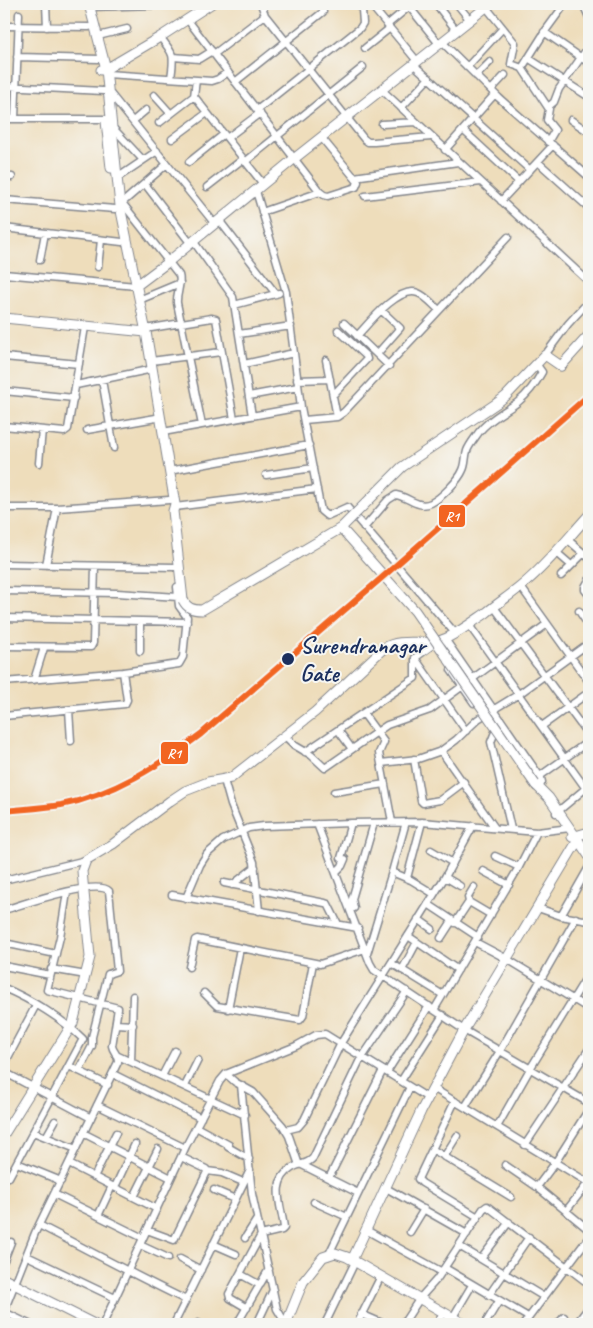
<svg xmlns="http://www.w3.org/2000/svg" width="593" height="1328" font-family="Caveat,sans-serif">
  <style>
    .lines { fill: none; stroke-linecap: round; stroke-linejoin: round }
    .street-casing { stroke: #84868c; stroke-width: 9 }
    .secondary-casing { stroke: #84868c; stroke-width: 11 }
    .street { stroke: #fff; stroke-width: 6 }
    .secondary { stroke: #fff; stroke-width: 9 }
    .secondary-bridge-casing { stroke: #84868c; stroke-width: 11; stroke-linecap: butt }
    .secondary-bridge { stroke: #fff; stroke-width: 9 }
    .rail-1-casing { stroke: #f6f6f2; stroke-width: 10 }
    .rail-1 { stroke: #f26522; stroke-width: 6 }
    .stop-dot { fill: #1b2f5e; stroke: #f6f6f2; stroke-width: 2 }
    .labels { text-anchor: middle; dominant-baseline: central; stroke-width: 4; stroke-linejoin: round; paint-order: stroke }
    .stop-label { font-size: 24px; font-weight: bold; fill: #1b2f5e; stroke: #f6f6f2; text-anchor: start }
    .line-badge { stroke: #f6f6f2; stroke-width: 2 }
    .badge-label { font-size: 14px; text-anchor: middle; font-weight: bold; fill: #fff }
  </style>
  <rect width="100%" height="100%" fill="#f6f6f2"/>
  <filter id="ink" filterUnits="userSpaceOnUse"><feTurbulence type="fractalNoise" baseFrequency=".02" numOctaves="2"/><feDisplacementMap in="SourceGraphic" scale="10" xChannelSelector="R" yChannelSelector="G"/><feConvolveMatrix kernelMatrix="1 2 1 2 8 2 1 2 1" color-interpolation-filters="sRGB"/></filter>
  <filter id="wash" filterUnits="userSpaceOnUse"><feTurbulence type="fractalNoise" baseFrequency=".0096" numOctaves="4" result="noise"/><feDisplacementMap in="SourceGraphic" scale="20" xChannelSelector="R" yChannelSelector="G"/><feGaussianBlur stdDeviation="1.12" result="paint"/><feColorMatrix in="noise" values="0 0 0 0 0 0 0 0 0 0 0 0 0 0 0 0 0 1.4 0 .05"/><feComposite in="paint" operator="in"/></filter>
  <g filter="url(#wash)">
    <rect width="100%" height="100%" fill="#edb"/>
  </g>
  <g filter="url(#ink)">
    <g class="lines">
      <defs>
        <path id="street" d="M46,4L47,27
          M261,4L265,15L364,139L368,142H374L431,137
          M370,4L417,61
          M407,4L439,44
          M436,4L456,30
          M457,4L470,20
          M583,4L589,17
          M90,7L186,4
          M486,7L515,43L511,64L522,68
          M187,19L320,192L324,195L328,196L356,187L358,182L321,137
          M387,25L411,5
          M4,26L89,27
          M544,32L589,63
          M98,36L127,29
          M160,37C175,55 174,56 171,78
          M442,42L499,98L589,177
          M365,48L390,28
          M214,54L265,15
          M17,57L99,59
          M173,57L199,59L212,51
          M528,58L589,97
          M413,64L530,170
          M467,67L503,28
          M107,74L212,81L218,79L228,72
          M476,76L490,62
          M196,80L194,96L263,184
          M235,82L323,12
          M4,86L103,91
          M382,90L589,282
          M491,90L505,75
          M109,92L215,224
          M154,95L171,114
          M548,107L554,102L559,89L589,46
          M401,108L429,78
          M257,110L360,28L363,23L362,10
          M4,119H106
          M15,119L19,14
          M571,120L589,132
          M133,121L146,110
          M159,123L194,96
          M382,124L416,122
          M113,128L143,160
          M463,130L519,182
          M227,138L260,113
          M172,139L207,113
          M548,142L555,130L547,120L549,109L522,68L546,30L565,4
          M445,150L495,94
          M189,162L224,134
          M245,162L363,67
          M538,162L589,208
          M4,176L12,177
          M354,177L458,162
          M117,178L157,151
          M145,184L191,244
          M207,187L243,159
          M256,191L286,292L301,407L321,511L327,516L347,507L455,633
          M365,196L481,182
          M4,200L115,209
          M120,200L179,275C182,284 176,294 177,303L202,425
          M501,201L553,145
          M122,203L167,164
          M262,212L320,192
          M219,220L276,294
          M4,228L122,242
          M194,242L233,297L252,416
          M40,260L45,233
          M98,267L101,240
          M4,274L136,286
          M139,300L180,283
          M234,305L279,293
          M344,323L389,366
          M145,329L212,318L216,319L234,419
          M239,334L291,326
          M357,336C368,324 399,285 418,293C426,296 433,305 439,310
          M377,354L400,328L381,310
          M545,355L568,324L589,301
          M4,357L79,364
          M326,360L337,417
          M151,361L221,352
          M244,364L294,353
          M102,380L114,448
          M297,380L330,379
          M76,385L148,370
          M4,391L74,398
          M333,395L367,359L366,356L338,330
          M249,396L298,387
          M304,420L337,417L344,412L508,237
          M4,426L64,432L68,429L85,327
          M87,430L156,418
          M163,432L301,407
          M39,463L42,430
          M169,471L309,445
          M266,475L313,468
          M175,507L317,489
          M4,508H57L169,500
          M364,528L388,500L396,495C409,497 418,509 431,503C441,498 459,480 463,470C466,464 465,457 467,451C469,445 475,438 479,432C490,418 505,412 518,402C528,394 536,383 542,372L537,365
          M567,539L589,558
          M556,552L571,565
          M4,564L175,567
          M46,565L57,508
          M561,576L584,553
          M589,580L585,587V590L589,595
          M521,587L589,682
          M4,591L117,593L178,597
          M494,607L589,736
          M579,611L589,626
          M4,618L187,622
          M469,625L589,793
          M445,639L541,778L542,782L539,788L536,787
          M4,646L91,647L93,643L95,566
          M140,651V622
          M415,658L466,731
          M451,670L474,703
          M34,680L44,648
          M4,682L123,672L179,664L183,657L187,617L179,606L177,587
          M69,710L71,741
          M363,713L384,742L379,753L392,822
          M4,716L125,704L127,700L123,672
          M542,726L588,693
          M338,730L352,749
          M495,732L491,742L511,829
          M285,736L294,745L311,755L325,768L387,725L430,710L547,624
          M441,751L495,828
          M305,752L415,678V658L434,644
          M414,759L421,801L423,803L440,800L464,782
          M381,763L418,759L441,751L456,740L478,719L519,694L589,643
          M540,776L589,741
          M224,780L231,805L254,862L259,911
          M334,792L385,784
          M556,813L586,788
          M317,824L370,963L374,970L464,1030L589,1103
          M431,850L453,863
          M495,856L519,867
          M341,858L351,823
          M483,871L509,885
          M336,872L342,866L345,859
          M392,872L411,880L434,894
          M445,877L460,886
          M407,878L422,822
          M4,880L86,860
          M224,883L325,903L328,904L338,924
          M232,885L255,867
          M172,895L358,928
          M186,898L200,865L207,854L223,840L249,828L264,826L351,823L422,822L537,832L570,828
          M469,902L468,897L474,887
          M428,904L478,937
          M354,908L352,899L374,823
          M538,908L561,916L589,921
          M4,910C21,905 97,878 109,891L117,971L108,974L92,1037V1046L79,1071
          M561,916L589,867
          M418,919L432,929
          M455,923L469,902L491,915
          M408,936L458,970
          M441,938L452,921
          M475,942L507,959L589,1009
          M4,943L56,954
          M367,954L392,872L406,822
          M391,963L443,995
          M4,966L50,975
          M189,967L195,940L197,939L320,964L365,949
          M51,969L86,975
          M402,970L417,942
          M4,988C30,999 63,1019 83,1039L9,1177
          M204,993L217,1006L300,1020L303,1016L313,963
          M228,1009L240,948
          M434,1010L519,867L537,832
          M116,1024L133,1025
          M116,1055L245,1115
          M131,1062L133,996
          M4,1065L36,1005
          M69,1066L108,1085
          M4,1072L91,1118
          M387,1072L429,1006
          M113,1074L201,1118
          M226,1074L235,1082L253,1092L283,1126L289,1136L299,1165
          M162,1076L175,1051
          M401,1081L443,1015
          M241,1085L252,1194L277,1309L286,1324
          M185,1086L198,1060
          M433,1088L589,1183
          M455,1101L418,1179L422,1183L478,1217
          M97,1105L185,1148
          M465,1107L500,1051L576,918
          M196,1127L229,1145
          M497,1127L530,1069L589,973
          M286,1130L298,1127L304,1120L341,1043L445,877L473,826
          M33,1132L76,1149
          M83,1133L171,1178
          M46,1137L55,1121
          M525,1145L589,1049
          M228,1147L249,1159
          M432,1149L511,1197
          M444,1157L457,1136
          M17,1163L61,1181
          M69,1164L157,1209
          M302,1165L358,1193
          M505,1165L537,1187L589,1230
          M207,1171L222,1173L243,1182
          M94,1177L116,1133
          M329,1178L383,1070
          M115,1187L135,1144
          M537,1187L555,1163L589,1109
          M386,1188L467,1234
          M214,1190L235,1199
          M54,1194L143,1238
          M134,1197L158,1149
          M314,1202L347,1217
          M566,1211L588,1183
          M98,1216L112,1186
          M39,1225C88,1250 136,1276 186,1300
          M147,1230L174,1240L207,1172L206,1169L181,1157
          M366,1230L442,1272
          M410,1232L424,1209
          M245,1238L257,1219
          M213,1244L236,1254
          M140,1245L168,1258
          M459,1246L544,1297
          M27,1256L115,1298
          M328,1256L410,1087
          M180,1259L201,1270
          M481,1259L509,1222
          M4,1260L11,1242
          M445,1268L528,1317
          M240,1274L260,1285
          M489,1295L529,1237
          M247,1308L230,1298L229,1294L261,1235L282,1230L284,1228C282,1207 269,1182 292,1168C300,1163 307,1165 313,1158L359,1062L407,991
          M4,1311L35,1233L118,1062C119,1055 113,1052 112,1046L118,1008L47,990L60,937L67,892
          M4,1312L29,1324
          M361,1314L384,1324
          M453,1317L472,1285
          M579,1320L589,1307
          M198,1323L200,1324
          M103,1324L186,1146L220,1081L226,1074L296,1046L316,1035L325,1034L428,1098
          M174,1324L250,1170
          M237,1324L269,1269
          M257,1324L273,1290
          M325,1324L355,1262
          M357,1324L381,1276
          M398,1324L405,1321L420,1298L437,1279L483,1209L487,1206L589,1284
          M437,1324L443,1312
          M485,1324L499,1301
          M524,1324L589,1237
          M558,1324L564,1317"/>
        <path id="secondary" d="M89,4L106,69L120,206L146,332L175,504L173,511L183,600
          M101,70L106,69L160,37L211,4
          M106,121L111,168
          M136,286L168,262L295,158L490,4
          M4,318L146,332
          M497,403L506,396L545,355L561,366L589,335
          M535,784L549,798L589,856
          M572,837L589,832
          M4,1134L73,1023L90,957L82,871L86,860L113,844L170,801L185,791L208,782L231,778L237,773L315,712L384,648C404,636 427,648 447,638C461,631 473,622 486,613C497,604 509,596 520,587C546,566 567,539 589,515
          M352,1260L421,1111L464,1030L578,840
          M4,1279L94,1324
          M286,1324L303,1282L323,1257L335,1253L347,1257L464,1324"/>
      </defs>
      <use href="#street" class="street-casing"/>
      <use href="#secondary" class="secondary-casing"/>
      <use href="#street" class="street"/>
      <use href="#secondary" class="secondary"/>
      <defs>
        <path id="secondary-bridge" d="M341,528L402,467L497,403
          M183,600C187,608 192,610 202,610L341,528L415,611L535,784"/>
      </defs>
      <use href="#secondary-bridge" class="secondary-bridge-casing"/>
      <use href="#secondary-bridge" class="secondary-bridge"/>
      <defs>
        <path id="rail-1" d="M4,811C23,809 42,808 61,805C113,795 160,765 201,734L385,575L589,395"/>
      </defs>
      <use href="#rail-1" class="rail-1-casing"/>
      <use href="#rail-1" class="rail-1"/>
    </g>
  </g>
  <circle class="stop-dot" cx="288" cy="659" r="7"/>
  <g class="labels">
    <g class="stop-label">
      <text x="300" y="645">Surendranagar<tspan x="300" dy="28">Gate</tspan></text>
    </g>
  </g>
  <g class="line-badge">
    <rect x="438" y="504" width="28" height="24" rx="5" fill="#f26522"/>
    <rect x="160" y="741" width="29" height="24" rx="5" fill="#f26522"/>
  </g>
  <g class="badge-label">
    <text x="452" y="521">R1</text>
    <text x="174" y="758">R1</text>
  </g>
  <rect width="593" height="1328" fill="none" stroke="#f6f6f2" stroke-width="20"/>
</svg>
